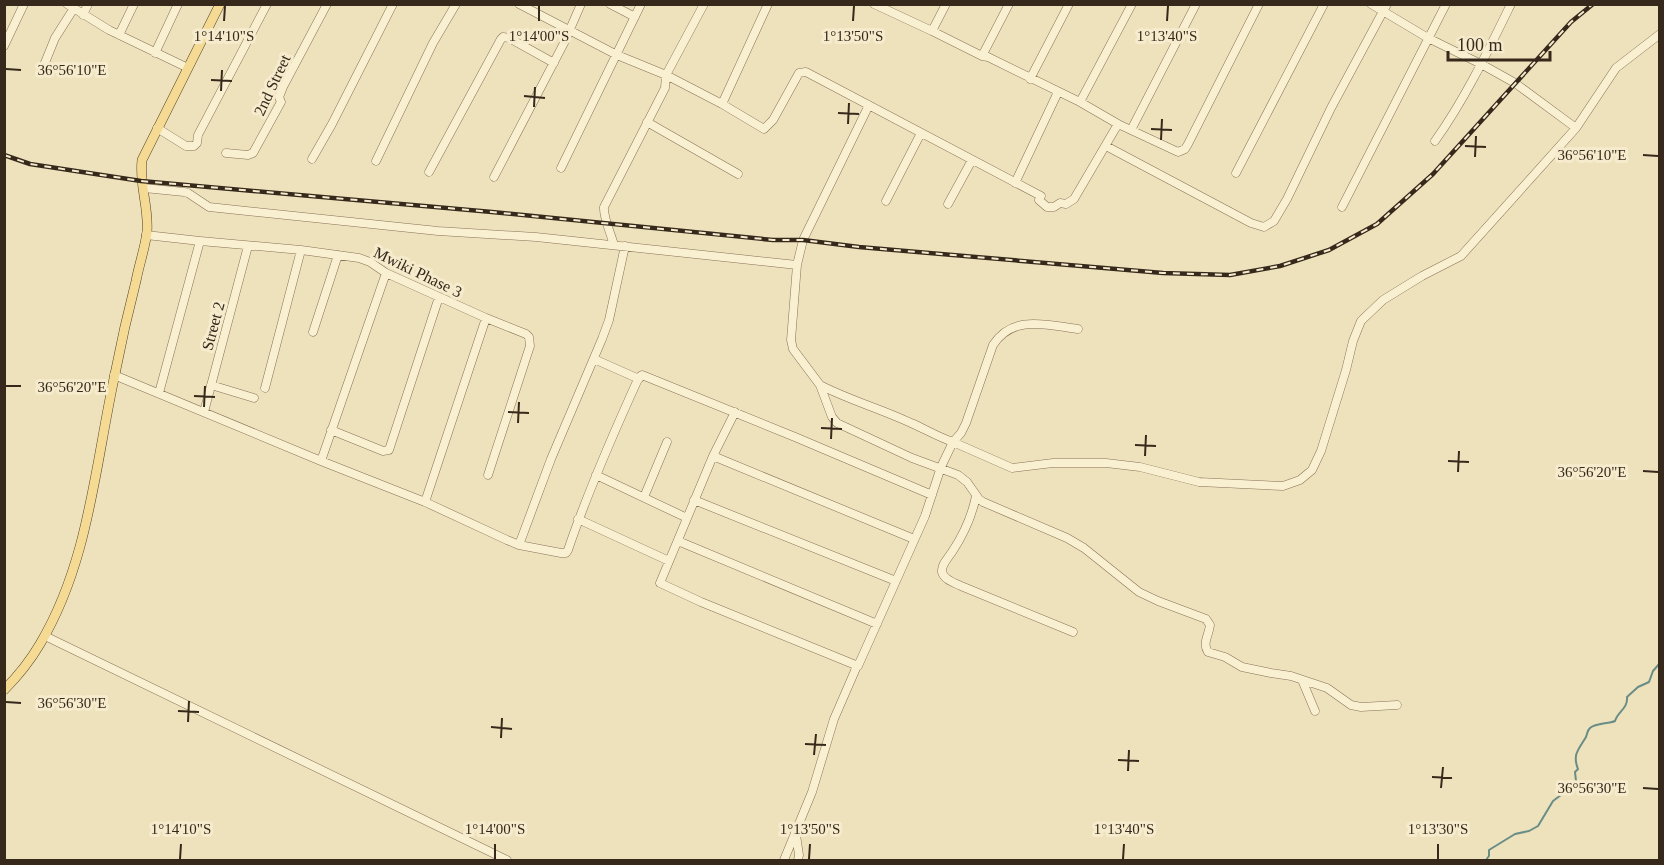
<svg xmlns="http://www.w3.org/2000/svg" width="1664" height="865" font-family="Georgia,serif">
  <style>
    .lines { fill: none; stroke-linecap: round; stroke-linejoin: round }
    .stream { stroke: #698d86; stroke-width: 2 }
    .minor-casing { stroke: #877256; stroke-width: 9 }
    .major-casing { stroke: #54402b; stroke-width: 10 }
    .minor { stroke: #f9efd1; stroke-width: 8 }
    .major { stroke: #f4da93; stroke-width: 9 }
    .rail-casing { stroke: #36291b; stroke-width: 4.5 }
    .rail { stroke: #f6eccd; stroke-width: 2; stroke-dasharray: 7; stroke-linecap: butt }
    .ticks { fill: none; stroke: #36291b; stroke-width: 2 }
    .labels { text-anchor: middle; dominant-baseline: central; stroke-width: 6; stroke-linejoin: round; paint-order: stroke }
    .street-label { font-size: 16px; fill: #36291b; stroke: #f6eccd }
    .ticks-label { font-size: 15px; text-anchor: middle; fill: #36291b; stroke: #f6eccd; stroke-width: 6; stroke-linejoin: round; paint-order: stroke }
  </style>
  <rect width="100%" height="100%" fill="#eee2bd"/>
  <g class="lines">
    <path class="stream" d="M1478,860H1482
      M1486,860L1489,856V850L1515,834L1529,831L1538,826L1553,801L1573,786L1576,781L1575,772L1578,769C1572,754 1579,749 1586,737C1588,732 1587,731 1590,728C1596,723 1608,724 1615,721C1618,711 1628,709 1627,697L1638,687L1649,682L1653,671L1660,663"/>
    <defs>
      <path id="minor" d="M67,4L109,30L188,68
        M519,4L617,55L666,75L722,104L764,129L773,120L799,73L806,72L1041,196L1039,200L1047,207H1054L1060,203L1066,204L1074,199L1118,124
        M610,4L635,17
        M874,4L932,31L982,56L988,57L1080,102L1118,124L1178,152L1185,149L1188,144L1259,4
        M1371,4L1428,38L1481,64L1515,83L1576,128
        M83,15L88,4
        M932,31L946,4
        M119,35L134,4
        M4,46L24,4
        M155,53L178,4
        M982,56L1009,4
        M42,70L55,38L74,8
        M1030,79L1069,4
        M1080,102L1132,4
        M722,104L768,4
        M869,105L803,240L797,265L791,340L793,349L820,385L832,417L837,423L912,458L958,475L967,482L979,499L983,502L1067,538L1084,548L1139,592L1158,601L1206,619L1210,625C1209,635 1202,643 1208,652L1225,657L1242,667L1271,673L1291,676L1327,688L1351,705L1361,707L1397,705
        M647,122L738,174
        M157,128L186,146H194L197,143L198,135L267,4
        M1131,130L1196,4
        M1435,141C1465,99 1488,51 1511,4
        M1106,146L1251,223L1264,227L1274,221L1287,199L1331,108L1387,4
        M226,153L248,155L253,153L281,102L279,97L283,87L327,4
        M312,159L332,124L393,4
        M376,161L433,43L456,4
        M561,168L641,4
        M429,172L501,39L503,37L509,38L554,63
        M1236,173L1324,4
        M494,177L564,43L581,4
        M1015,183L1058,92
        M144,188L184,192L188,193L209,207L438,231L536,237L797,265
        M886,201L921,133
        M948,204L972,160
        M1342,207L1446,4
        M146,235L200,241L301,250L359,258L370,262L386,273L486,318L526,334L529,337L530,346L488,475
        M614,245C611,234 603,217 604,207L665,88L666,75L704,4
        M313,332L338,255
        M594,359L639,379
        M114,375L321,461L425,502L507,540L519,545L561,553H566L568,550C588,491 613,434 639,377L642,375L795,437L932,495
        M211,385L254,398
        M820,385C849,400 881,409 911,423C925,429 938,437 953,442L961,433L966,423L993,345C1013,314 1047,325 1078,329
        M265,388L301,250
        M159,393L200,241
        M204,412L248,246
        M735,412L713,456L660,583L701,602L858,666L925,516L941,467L953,442L1012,468L1053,463H1106L1140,467L1199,482L1283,486L1300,480L1312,470L1321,451L1346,370L1353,341L1361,321L1383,300L1422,276L1461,256L1576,128L1616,68L1660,34
        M331,430L383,451L389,450L439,297
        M713,456L914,539
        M321,461L386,273
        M596,475L687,518
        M976,496C972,516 964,534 952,552C948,558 941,565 942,572C944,580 955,583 961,586L1073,632
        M644,497L667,442
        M694,500L896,581
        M425,502L486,318
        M578,519L669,561
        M678,541L877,624
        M519,545L551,459L602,339L609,320L625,246
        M45,636L507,860
        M1302,680L1315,711
        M796,835L799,855L798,860
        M784,860L812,792L834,719L857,666"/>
      <path id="major" d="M4,690C18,676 30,661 40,644C89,562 95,465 115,374C121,343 128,312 136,281C139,265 145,248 147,232C149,207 139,185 142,160L220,4"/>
    </defs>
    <use href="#minor" class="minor-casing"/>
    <use href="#major" class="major-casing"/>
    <use href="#minor" class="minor"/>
    <use href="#major" class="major"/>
    <defs>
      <path id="rail" d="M4,155L30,164L141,181L492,212L773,240H803L859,247L1163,273L1230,275L1280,266L1329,250L1377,224L1433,174L1571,22L1593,4"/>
    </defs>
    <use href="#rail" class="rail-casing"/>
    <use href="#rail" class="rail"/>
  </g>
  <path class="ticks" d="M224,21L225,6M539,21V6M853,21L854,6M1167,21L1168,6M6,69L21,70M211,80L232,81M221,91L222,70M524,96L545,98M534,107L535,87M838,113L859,114M848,124L849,103M1151,129L1172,130M1161,140L1162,119M1465,146L1486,147M1643,155L1658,156M1475,157L1476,136M6,386H21M194,396L215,397M204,407L205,386M508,412L529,413M518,423L519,402M821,428L842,429M831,439L832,418M1135,445L1156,446M1145,456L1146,435M1448,461L1469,462M1643,471L1658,472M1458,472L1459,451M6,702L21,703M178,711L199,712M188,722L189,701M491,727L512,729M501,738L502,718M805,744L826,745M814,755L816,734M1118,760L1139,761M1128,771L1129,750M1432,777L1452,778M1441,788L1443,767M1643,788L1658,789M180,859L181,844M495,859V844M809,859L810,844M1123,859L1124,844M1438,859V844"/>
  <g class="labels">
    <g class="street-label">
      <text transform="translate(272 85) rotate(-65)">2nd Street</text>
      <text transform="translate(418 272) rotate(26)">Mwiki Phase 3</text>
      <text transform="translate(213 326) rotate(-75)">Street 2</text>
    </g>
  </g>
  <g class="ticks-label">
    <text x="224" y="41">1°14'10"S</text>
    <text x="539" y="41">1°14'00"S</text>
    <text x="853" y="41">1°13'50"S</text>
    <text x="1167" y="41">1°13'40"S</text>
    <text x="72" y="75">36°56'10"E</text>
    <text x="1592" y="160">36°56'10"E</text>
    <text x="72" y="392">36°56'20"E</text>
    <text x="1592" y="477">36°56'20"E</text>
    <text x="72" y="708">36°56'30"E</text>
    <text x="1592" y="793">36°56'30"E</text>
    <text x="181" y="834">1°14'10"S</text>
    <text x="495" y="834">1°14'00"S</text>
    <text x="810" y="834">1°13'50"S</text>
    <text x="1124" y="834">1°13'40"S</text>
    <text x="1438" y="834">1°13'30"S</text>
  </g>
  <rect width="1664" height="865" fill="none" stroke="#36291b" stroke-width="12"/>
  <path d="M1448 51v9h102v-9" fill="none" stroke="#36291b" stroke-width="3"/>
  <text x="1457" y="51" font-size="18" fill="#36291b" stroke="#f6eccd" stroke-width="4.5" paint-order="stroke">100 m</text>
</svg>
